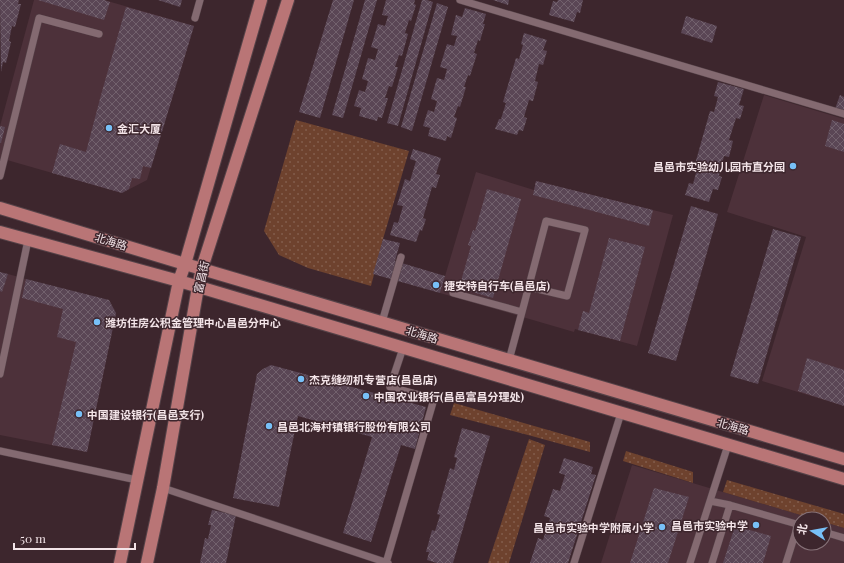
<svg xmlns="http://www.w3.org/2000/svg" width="844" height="563" font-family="'Playfair Display','Noto Sans SC',serif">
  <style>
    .built { fill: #4d313a }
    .park { fill: url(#park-dots) }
    .building { fill: url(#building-cross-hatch) }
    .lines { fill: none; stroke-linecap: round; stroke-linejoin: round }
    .service-casing { stroke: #554248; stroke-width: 8 }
    .primary-casing { stroke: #554248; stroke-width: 14 }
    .service { stroke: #846a71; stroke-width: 7 }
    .primary { stroke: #b97576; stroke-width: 12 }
    .poi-dot { fill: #77c0f7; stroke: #3d262d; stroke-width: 1.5 }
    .labels { text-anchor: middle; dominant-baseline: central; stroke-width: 3; stroke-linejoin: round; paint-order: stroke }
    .poi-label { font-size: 11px; font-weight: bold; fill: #f3e4e8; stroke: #3d262d; text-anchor: start }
    .street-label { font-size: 11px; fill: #f3e4e8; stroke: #3d262d }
  </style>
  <defs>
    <pattern id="park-dots" width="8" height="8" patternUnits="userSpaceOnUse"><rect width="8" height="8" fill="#6e422e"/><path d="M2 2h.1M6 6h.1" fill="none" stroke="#835d4c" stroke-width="1.8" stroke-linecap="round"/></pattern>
    <pattern id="building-cross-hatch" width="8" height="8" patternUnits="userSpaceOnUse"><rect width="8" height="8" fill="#5a4655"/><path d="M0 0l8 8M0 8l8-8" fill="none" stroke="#72616d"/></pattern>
  </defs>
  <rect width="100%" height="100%" fill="#3d262d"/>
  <path class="built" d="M34,0H104L194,26L147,180L122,193L0,158V126Z
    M764,95L844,119V406L762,381L806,237L727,212Z
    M476,172L534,190L536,181L673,215L637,346L575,329L574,332L440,293Z
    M8,274L26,279L116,313L87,452L0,435V291H2Z
    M632,465L814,519H800V543H824V522L844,528V563H601Z"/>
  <path class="park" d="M296,120L409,151L383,239L371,286L308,268L279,255L264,231Z
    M454,403L590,442V452L528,435L450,415Z
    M529,439L545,445L509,563H488Z
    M626,451L693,472V483L623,461Z
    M727,480L844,514V528L824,522V519H814L723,492Z"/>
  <path class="building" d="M0,0H19L18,4H21L15,27L12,26L9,41L11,42L6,63L3,62L1,72Z
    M38,0H104L110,2L104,20Z
    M158,0H182L180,7Z
    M333,0H354L320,118L299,112Z
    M365,0H377L343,118L332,115Z
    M386,0H415L414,4L416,5L411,21L409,20L405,33L408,34L402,56L399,55L395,67H398L392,87L389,86L385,98H388L382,118L378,117L377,121L359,116L361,108L354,106L359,90L365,92L368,81L362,79L368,58L375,60L378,49L371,47L378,24L385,26L388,16L382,15Z
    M422,0H427L433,2L398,126L387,123Z
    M493,0H509L508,5Z
    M558,0H583L580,13L577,12L574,22L549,15L553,1L557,2Z
    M437,3L448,7L412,131L401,127Z
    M126,7L194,26L151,168L143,166L140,179L132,178L129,189L122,193L52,173L60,144L86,152L101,95Z
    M465,8L486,14L483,24H485L480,41L478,40L474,53L477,54L470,76L468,75L464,87H466L460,107L458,106L454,117L457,118L451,138L447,136L446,141L428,136L430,128L423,126L428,110L434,112L437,101L431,99L437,78L444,80L447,69L440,67L447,44L454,46L457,36L451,35L456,15L462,17Z
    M686,16L717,26L712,43L681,33Z
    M524,33L547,40L543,50L547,51L543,65L539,64L535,81L538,82L533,101L529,100L524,117L527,118L523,131L519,130L517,135L495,129L499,119H501L506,103L503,102L516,58L519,59L523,45L521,44Z
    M718,82L744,89L739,105L744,106L740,119L736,118L729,140L733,141L729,157L724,156L719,176L722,177L718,190L713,189L709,202L685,195L689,183L693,184L698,166L695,164L710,111L714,112L718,97L714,96Z
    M840,95L844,97V112L835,109Z
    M832,120L844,124V152L825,146Z
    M0,126L5,127L1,143H0Z
    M413,149L441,158L436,174L440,175L436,188L432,187L423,218L426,219L422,231L420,230L416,242L390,235L394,222L398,223L403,206L397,205L405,179L410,181L416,161L410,159Z
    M536,181L653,210L649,226L533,195Z
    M487,189L521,199L493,298L459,288L471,246L468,245L473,230L475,231Z
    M691,206L718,214L676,361L648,353Z
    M773,229L801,237L758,384L730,376Z
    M609,238L645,247L620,341L578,330L583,311L589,313Z
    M383,239L400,243L395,261L445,276L440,293L373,274Z
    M0,272L8,274L2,292L0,291Z
    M26,279L109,300L116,313L87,452L52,445L76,342L57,337L63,309L22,298Z
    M807,358L844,370V406L798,391Z
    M271,365L426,407L415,449L401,445L371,542L343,533L372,437L298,416L279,507L233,498L257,374L263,369Z
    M462,428L490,436L453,563H437L427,560L429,552H426L432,530L435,531L440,515L437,514L450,468L454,470L457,458L454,457Z
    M564,458L593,467L591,474L596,475L568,563H530L538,538L543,540L550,518L544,516L553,489L560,491L565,475L559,473Z
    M654,488L689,497L668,563H630Z
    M212,510L236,515L226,563H200L205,538L208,539L211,525H208Z
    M735,526L771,536L763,563H723Z"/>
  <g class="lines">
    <defs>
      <path id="service" d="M460,0L844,114
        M195,18L200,0
        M0,176L39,18L99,34
        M453,293L522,312L546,221L585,230L567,296L529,287
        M382,322L401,257
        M509,360L522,312
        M0,374L28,240
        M0,451L137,480
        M163,488L388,563
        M710,501L730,505
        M824,532L844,538
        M386,563L434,399L390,387L403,348
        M574,563L621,413
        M690,563L728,445
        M712,563L730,505L800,525
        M786,563L798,525"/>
      <path id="primary" d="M0,208L185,264L844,459
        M0,232L179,281L844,479
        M120,563L179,281L185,264L261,0
        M147,563L163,488L198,287L202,268L288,0"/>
    </defs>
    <use href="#service" class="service-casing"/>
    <use href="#primary" class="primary-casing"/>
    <use href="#service" class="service"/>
    <use href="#primary" class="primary"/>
  </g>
  <g class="poi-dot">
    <circle cx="109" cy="128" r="4"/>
    <circle cx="793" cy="166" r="4"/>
    <circle cx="436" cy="285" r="4"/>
    <circle cx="97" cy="322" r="4"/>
    <circle cx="301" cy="379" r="4"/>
    <circle cx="366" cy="396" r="4"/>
    <circle cx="79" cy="414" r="4"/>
    <circle cx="269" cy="426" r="4"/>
    <circle cx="756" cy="525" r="4"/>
    <circle cx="662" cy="527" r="4"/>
  </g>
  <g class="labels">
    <g class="poi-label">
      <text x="117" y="128">金汇大厦</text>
      <text x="785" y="166" text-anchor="end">昌邑市实验幼儿园市直分园</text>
      <text x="444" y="285">捷安特自行车(昌邑店)</text>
      <text x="105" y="322">潍坊住房公积金管理中心昌邑分中心</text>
      <text x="309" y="379">杰克缝纫机专营店(昌邑店)</text>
      <text x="374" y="396">中国农业银行(昌邑富昌分理处)</text>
      <text x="87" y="414">中国建设银行(昌邑支行)</text>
      <text x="277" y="426">昌邑北海村镇银行股份有限公司</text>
      <text x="748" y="525" text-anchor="end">昌邑市实验中学</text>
      <text x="654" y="527" text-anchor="end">昌邑市实验中学附属小学</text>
    </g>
    <g class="street-label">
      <text transform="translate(111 241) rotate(17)">北海路</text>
      <text transform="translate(201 277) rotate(-77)">富昌街</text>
      <text transform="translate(422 334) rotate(17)">北海路</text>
      <text transform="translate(733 426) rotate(16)">北海路</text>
    </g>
  </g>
  <g transform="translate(812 531) rotate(281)"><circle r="19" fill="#3d262d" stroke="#867278"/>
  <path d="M0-3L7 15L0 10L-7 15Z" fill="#77c0f7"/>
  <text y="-6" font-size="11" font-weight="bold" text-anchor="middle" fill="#f3e4e8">北</text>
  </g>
  <path d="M14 543v6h121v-6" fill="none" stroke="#f3e4e8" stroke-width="2"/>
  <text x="20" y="543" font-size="12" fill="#f3e4e8" stroke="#3d262d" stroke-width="3" paint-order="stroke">50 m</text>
</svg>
